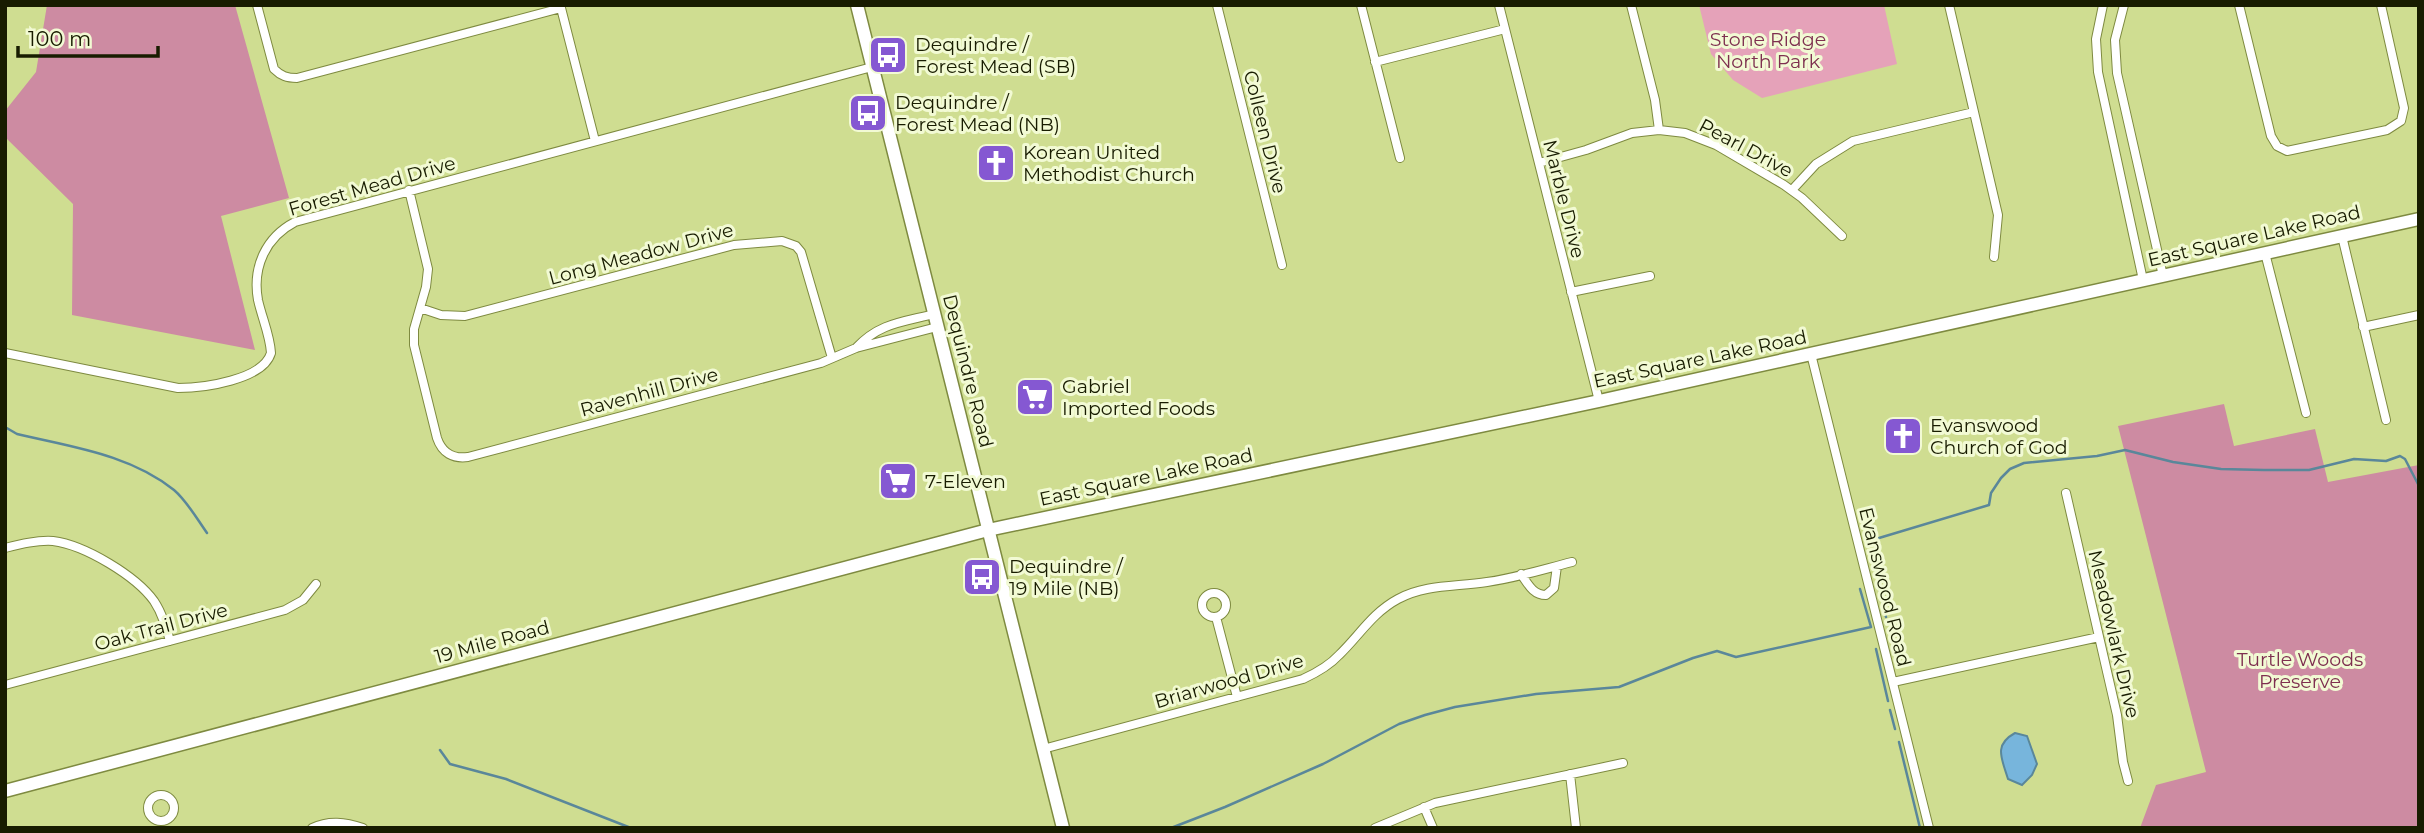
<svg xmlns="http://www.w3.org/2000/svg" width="2424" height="833" font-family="Montserrat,sans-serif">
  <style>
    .green { fill: #e5a2b9 }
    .forest { fill: #cd8ba2 }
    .water { fill: #77b5dc; stroke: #5a879a; stroke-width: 2 }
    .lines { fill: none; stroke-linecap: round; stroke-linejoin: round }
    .stream { stroke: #5a879a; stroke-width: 2.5 }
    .street-casing { stroke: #7e8a40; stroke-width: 10 }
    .secondary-casing { stroke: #7e8a40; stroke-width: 15 }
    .street { stroke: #fff; stroke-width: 8 }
    .secondary { stroke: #fff; stroke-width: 12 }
    .labels { text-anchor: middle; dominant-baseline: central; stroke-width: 6; stroke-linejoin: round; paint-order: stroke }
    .park-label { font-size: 19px; fill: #7e2f4f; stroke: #f2fad4 }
    .poi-label { font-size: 19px; fill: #181c00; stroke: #f2fad4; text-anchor: start }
    .street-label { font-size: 19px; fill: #181c00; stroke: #f2fad4 }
  </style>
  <rect width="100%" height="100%" fill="#cfdd91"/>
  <path class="green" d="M1699,5H1884L1897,64L1762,98L1733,80L1711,54Z"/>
  <path class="forest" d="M47,5H235L289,198L221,216L255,350L72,315L73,204L5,137V111L36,72Z
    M2224,404L2234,446L2315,429L2328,482L2419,465V828H2140L2156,785L2206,772L2118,426Z"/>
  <path class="water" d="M2015,733L2027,736L2037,764L2032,775L2022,785L2008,779C2002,759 1993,745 2015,733Z"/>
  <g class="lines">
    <path class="stream" d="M5,427L17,434C71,447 129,454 174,490C187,501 197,519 207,533
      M1879,538L1989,505L1991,493L2001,478L2010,469L2024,463L2097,456L2125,450L2173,462L2221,469L2264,470H2309L2354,459L2386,461L2400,456L2405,459L2419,486
      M1871,554L1876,573
      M1879,587L1886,617
      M1876,649L1888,701
      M1890,710L1895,729
      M1899,742L1920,828
      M440,750L450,764L506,779L631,828
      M1171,828L1225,807L1323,764L1399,724L1425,715L1455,707L1536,694L1619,687L1693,658L1717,651L1736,657L1871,627L1860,589"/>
    <defs>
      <path id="street" d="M257,5L274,69C281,76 287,78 297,78L561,8L595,141
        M1217,5L1282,265
        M1361,5L1400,158
        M1499,5L1599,401
        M1631,5L1655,100L1659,130
        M1949,5L1998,215L1994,257
        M2103,5L2096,39L2098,72L2143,280
        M2124,5L2115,40L2117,73L2163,276
        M2239,5L2271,136L2277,146L2287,151L2387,130L2401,121L2404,108L2381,5
        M1375,62L1505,29
        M1539,163L1586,150L1632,133L1659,130L1685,133L1716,145L1784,185L1802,198L1842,236
        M409,190L428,269L426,287L414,329V345L437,438C442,453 453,459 468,457L821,363L856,348L937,327
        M1792,190L1816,164L1853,141L1974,112
        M2342,236L2386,420
        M2265,253L2306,413
        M1571,292L1650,276
        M420,308L441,315L465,316L734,245L782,241L796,246L801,252L832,358
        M2363,327L2419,315
        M856,348C879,323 903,322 934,314
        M5,353L178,388C203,388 263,380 271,353C270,335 262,318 258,300C252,267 266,237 295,222L872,67
        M1811,354L1929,828
        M2066,493L2117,715L2123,762L2128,781
        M5,548C21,544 37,540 53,541C85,545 136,576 154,601C162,613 166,627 170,641
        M1521,574C1528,584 1533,595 1546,595L1554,588L1557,566
        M1202 605a12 12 0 1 1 24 0a12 12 0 1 1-24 0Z
        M1216,617L1237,697
        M1893,682L2099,637
        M5,685L285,610L303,600L316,584
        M1043,749L1303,679C1316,673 1329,666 1339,655C1359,636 1372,613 1398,599C1426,584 1456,587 1487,582C1516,578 1544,569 1572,562
        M1570,774L1576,828
        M148 808a13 13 0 1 1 26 0a13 13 0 1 1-26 0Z
        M1424,807L1433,828
        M312,828C329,820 345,822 363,828
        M1375,828L1435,803L1623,763"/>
      <path id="secondary" d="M857,5L1063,828
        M5,791L988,530L1599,401L2419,219"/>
    </defs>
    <use href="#street" class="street-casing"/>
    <use href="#secondary" class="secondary-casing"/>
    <use href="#street" class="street"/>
    <use href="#secondary" class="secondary"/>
  </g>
  <defs>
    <symbol id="bus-square" viewBox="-11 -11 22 22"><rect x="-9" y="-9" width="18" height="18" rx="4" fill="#8558d2" stroke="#f2fad4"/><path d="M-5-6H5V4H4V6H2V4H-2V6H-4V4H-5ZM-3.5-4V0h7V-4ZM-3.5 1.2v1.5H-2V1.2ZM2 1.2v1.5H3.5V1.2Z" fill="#fff"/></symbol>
    <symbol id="church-square" viewBox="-11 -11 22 22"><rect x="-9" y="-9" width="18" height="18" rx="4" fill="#8558d2" stroke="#f2fad4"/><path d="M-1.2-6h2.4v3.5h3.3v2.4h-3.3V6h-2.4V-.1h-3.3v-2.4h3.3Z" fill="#fff"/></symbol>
    <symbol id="supermarket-square" viewBox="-11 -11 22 22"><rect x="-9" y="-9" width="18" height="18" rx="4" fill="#8558d2" stroke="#f2fad4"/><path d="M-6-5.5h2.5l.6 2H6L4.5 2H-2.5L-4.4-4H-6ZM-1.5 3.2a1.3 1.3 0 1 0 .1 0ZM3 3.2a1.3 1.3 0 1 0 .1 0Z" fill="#fff"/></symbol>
  </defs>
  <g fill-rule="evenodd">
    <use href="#bus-square" x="866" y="33" width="44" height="44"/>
    <use href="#bus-square" x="846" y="91" width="44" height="44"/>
    <use href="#church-square" x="974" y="141" width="44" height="44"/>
    <use href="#supermarket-square" x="1013" y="375" width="44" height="44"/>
    <use href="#church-square" x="1881" y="414" width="44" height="44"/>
    <use href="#supermarket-square" x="876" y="459" width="44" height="44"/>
    <use href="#bus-square" x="960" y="555" width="44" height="44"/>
  </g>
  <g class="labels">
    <g class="park-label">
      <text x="1768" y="39">Stone Ridge<tspan x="1768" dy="22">North Park</tspan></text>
      <text x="2300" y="659">Turtle Woods<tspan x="2300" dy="22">Preserve</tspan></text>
    </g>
    <g class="poi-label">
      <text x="915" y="44">Dequindre /<tspan x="915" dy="22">Forest Mead (SB)</tspan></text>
      <text x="895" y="102">Dequindre /<tspan x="895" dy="22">Forest Mead (NB)</tspan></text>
      <text x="1023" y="152">Korean United<tspan x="1023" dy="22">Methodist Church</tspan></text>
      <text x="1062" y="386">Gabriel<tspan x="1062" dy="22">Imported Foods</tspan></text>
      <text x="1930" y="425">Evanswood<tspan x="1930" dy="22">Church of God</tspan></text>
      <text x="925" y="481">7-Eleven</text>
      <text x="1009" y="566">Dequindre /<tspan x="1009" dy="22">19 Mile (NB)</tspan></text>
    </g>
    <g class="street-label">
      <text transform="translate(1265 132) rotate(76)">Colleen Drive</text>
      <text transform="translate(1746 148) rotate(28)">Pearl Drive</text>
      <text transform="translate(372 186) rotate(-16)">Forest Mead Drive</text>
      <text transform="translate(1564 199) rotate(76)">Marble Drive</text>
      <text transform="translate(2254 236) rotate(-13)">East Square Lake Road</text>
      <text transform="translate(641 254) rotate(-15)">Long Meadow Drive</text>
      <text transform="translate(1700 359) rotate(-12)">East Square Lake Road</text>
      <text transform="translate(968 371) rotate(76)">Dequindre Road</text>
      <text transform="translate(649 392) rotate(-15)">Ravenhill Drive</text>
      <text transform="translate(1146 477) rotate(-12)">East Square Lake Road</text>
      <text transform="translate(1885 587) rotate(76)">Evanswood Road</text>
      <text transform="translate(161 627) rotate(-15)">Oak Trail Drive</text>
      <text transform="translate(2114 634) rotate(77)">Meadowlark Drive</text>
      <text transform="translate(492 642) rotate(-15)">19 Mile Road</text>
      <text transform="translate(1229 681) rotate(-16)">Briarwood Drive</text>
    </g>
  </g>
  <rect width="2424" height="833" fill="none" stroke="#181c00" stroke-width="14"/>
  <path d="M18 46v10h140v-10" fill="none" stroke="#181c00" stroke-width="3.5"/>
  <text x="28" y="46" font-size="21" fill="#181c00" stroke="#f2fad4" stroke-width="5" paint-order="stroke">100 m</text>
</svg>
